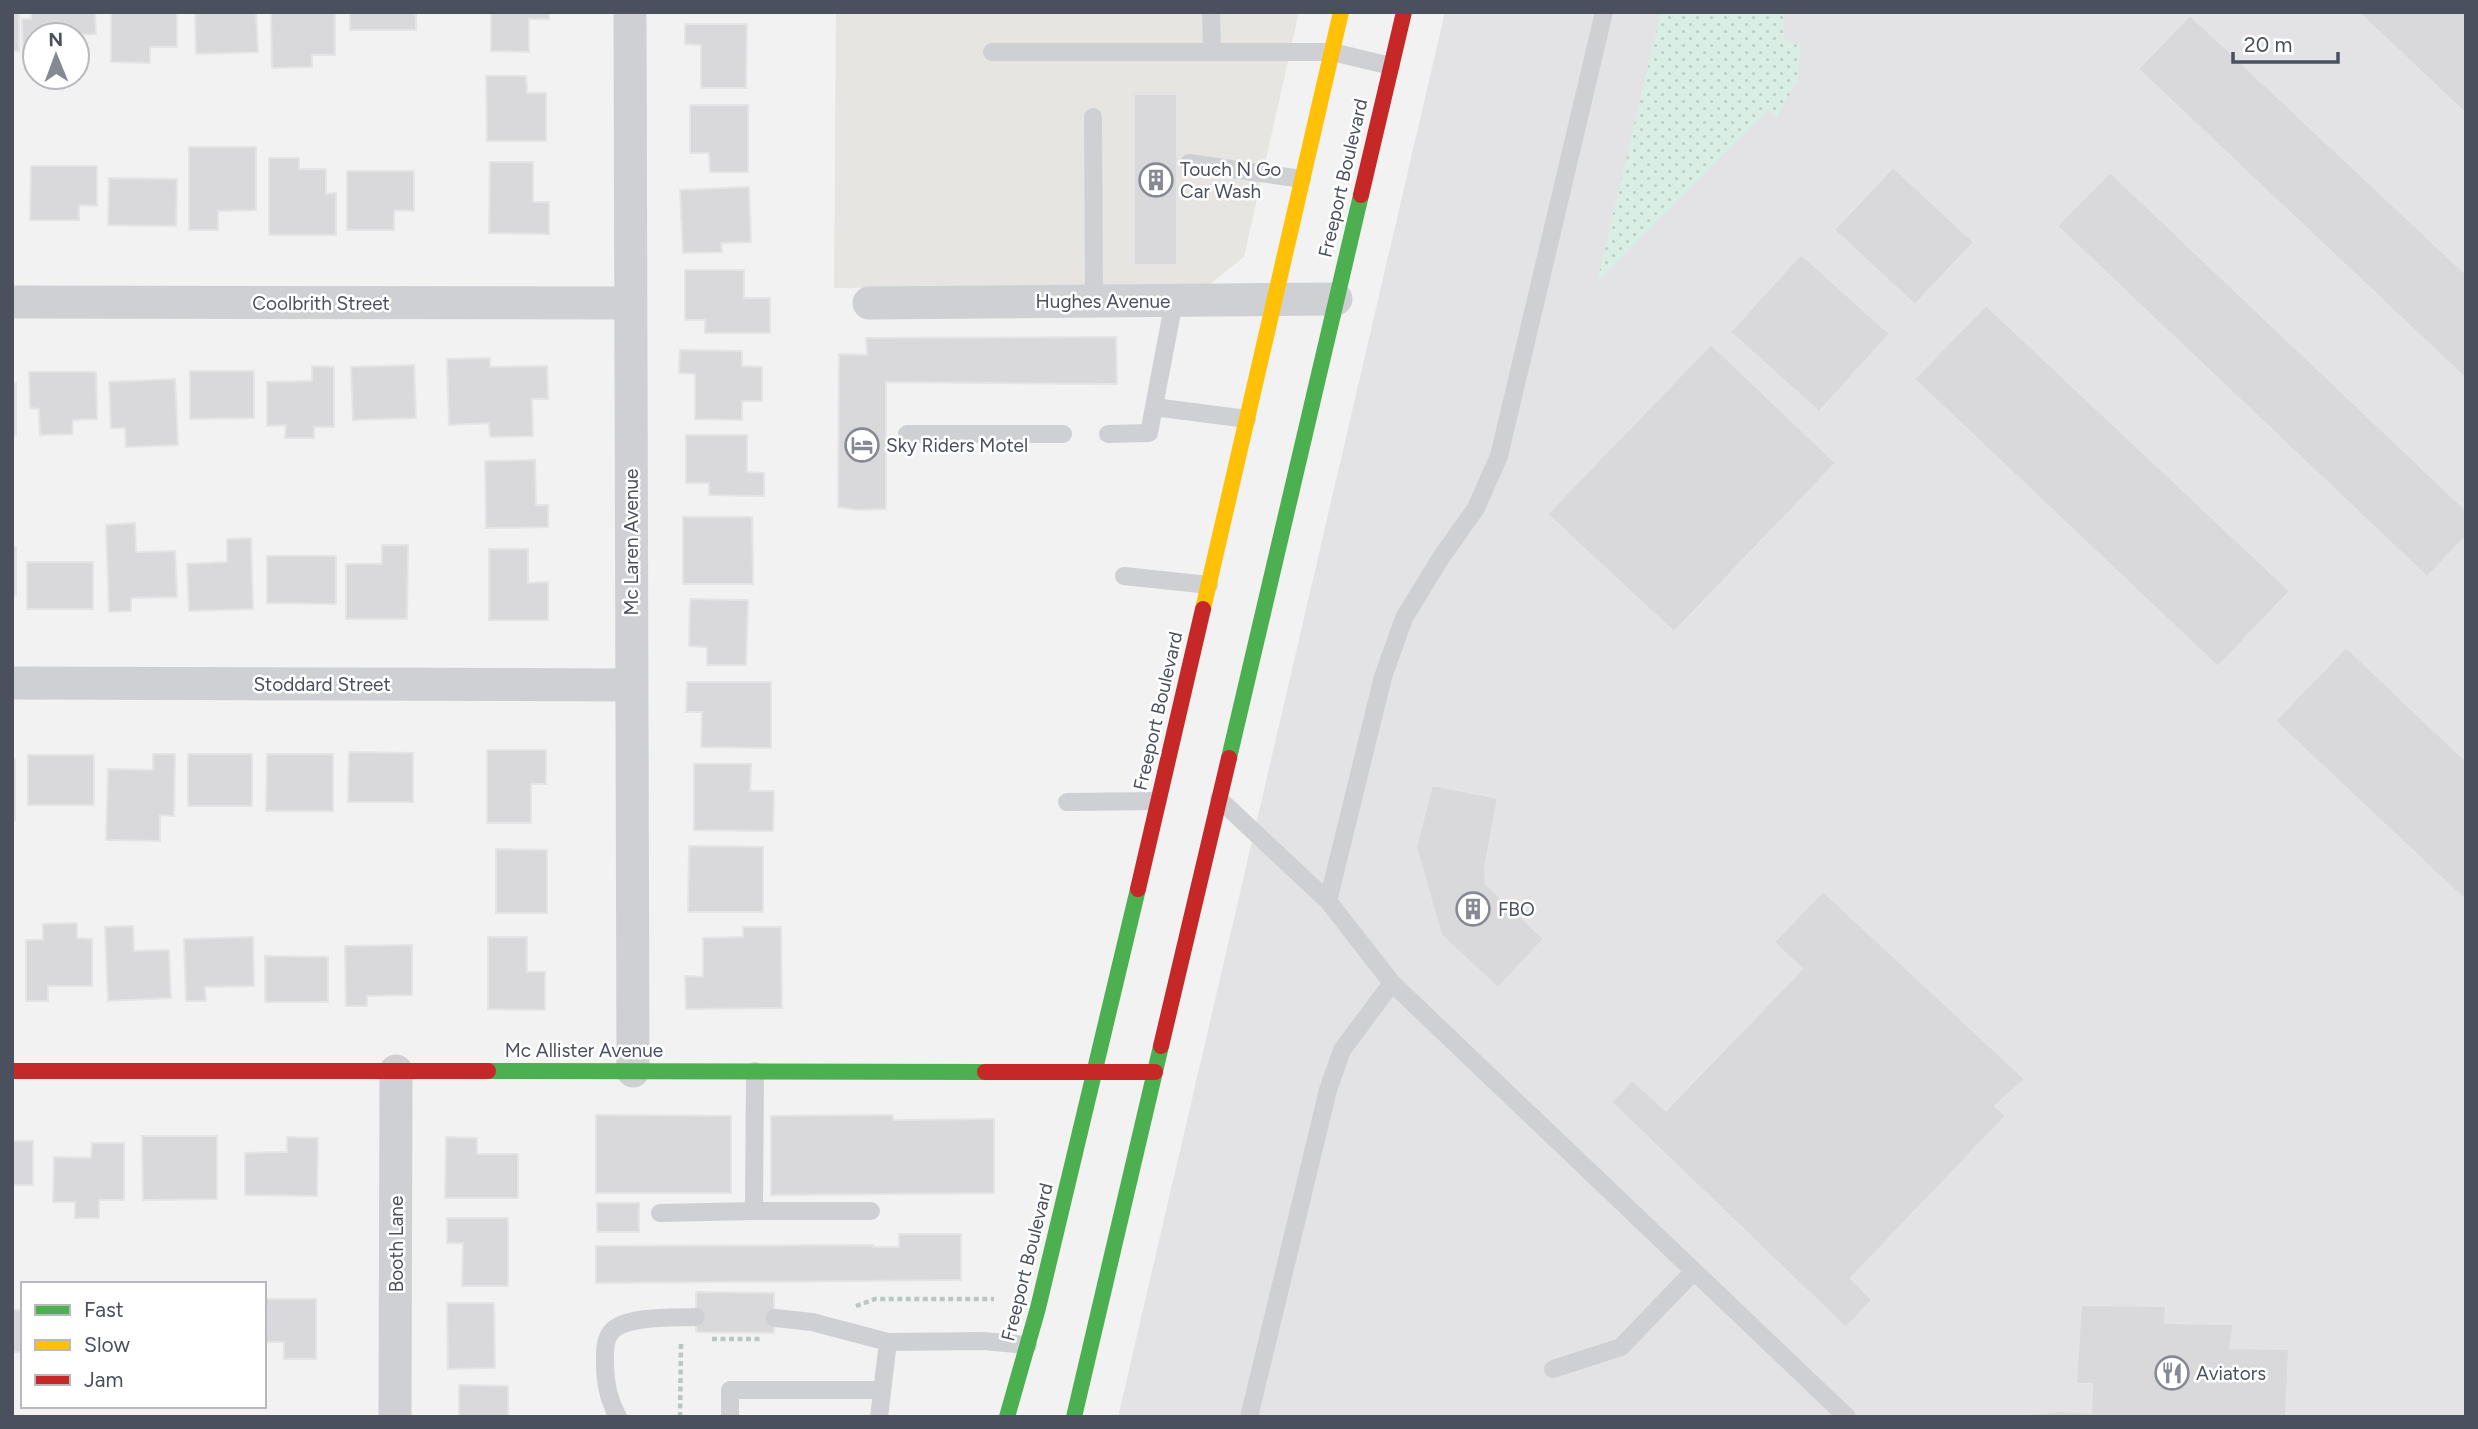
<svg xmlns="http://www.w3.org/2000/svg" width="2478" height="1429" font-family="Figtree,sans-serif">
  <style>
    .commercial { fill: #e6e5e1 }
    .airport { fill: #e3e3e5 }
    .grass { fill: url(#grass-dots) }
    .building { fill: #d9d9db; stroke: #e4e4e5; stroke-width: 2 }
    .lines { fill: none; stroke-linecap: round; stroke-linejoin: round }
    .path { stroke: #bcc6c5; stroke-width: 4.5; stroke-dasharray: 5 3.5; stroke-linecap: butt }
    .lane { stroke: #ced0d3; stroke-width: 18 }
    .street { stroke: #ced0d3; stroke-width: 33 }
    .fast { stroke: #4caf50; stroke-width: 16 }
    .slow { stroke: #ffc107; stroke-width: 16 }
    .jam { stroke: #c62828; stroke-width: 16 }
    .labels { text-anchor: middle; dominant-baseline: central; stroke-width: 5; stroke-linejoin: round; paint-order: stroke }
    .poi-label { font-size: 19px; fill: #4a505e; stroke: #fff; text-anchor: start }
    .street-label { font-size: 19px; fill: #4a505e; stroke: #fff }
  </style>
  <defs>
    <pattern id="grass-dots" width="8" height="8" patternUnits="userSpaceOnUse" patternTransform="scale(1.75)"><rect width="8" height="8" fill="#d9efe6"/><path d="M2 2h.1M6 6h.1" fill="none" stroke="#bccfc8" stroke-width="1.8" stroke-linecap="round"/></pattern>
  </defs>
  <rect width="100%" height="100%" fill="#f3f2f2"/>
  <path class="commercial" d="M836,12H1299L1244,257L1209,285L834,288Z"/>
  <path class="airport" d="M1445,12H2466V1417H1118Z"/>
  <path class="grass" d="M1661,12H1783L1784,39L1801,45L1797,81L1777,117L1768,110L1597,282Z"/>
  <path class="building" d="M12,12H19V51H12Z
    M31,12H95L96,34L35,35V54H23L22,19H31Z
    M111,12H177V47H150V63L111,62Z
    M195,12H256L258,52L196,54Z
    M271,12H335V55H312V67L272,68Z
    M350,12H416V30H350Z
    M491,12H549V19H529V52L491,51Z
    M2358,12H2466V114Z
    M2190,15L2466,274V379L2138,69Z
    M685,24H747L746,88H701V45L685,44Z
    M486,76H526L527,93H546V141H487Z
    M1134,94H1177V265H1134Z
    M690,105H748V172H710L709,153H690Z
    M189,147H256V210L218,211V230H189Z
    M269,158H299V169H326V194L336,193V235H269Z
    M490,162H533V202H549V234L489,233Z
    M31,166H97V206L79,205V220H30Z
    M1893,167L1974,242L1915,305L1834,230Z
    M347,171H414V211L394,210V230H347Z
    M2110,172L2466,510V537L2427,577L2057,226Z
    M109,178L177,179L176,226L108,225Z
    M749,187L751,242L721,243L722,252L683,253L680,190Z
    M1801,254L1890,334L1819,412L1730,332Z
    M685,270H744V298H770V333H705V320H685Z
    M1986,305L2290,591L2218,667L1914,379Z
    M1116,337L1117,384L886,382V509L858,510L838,507L839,354L867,355L866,338Z
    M1711,344L1836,463L1674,632L1547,514Z
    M680,350L742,351V366L762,367V401H742V420L695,419V374L679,373Z
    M490,358V367L547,366L548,399H532L533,436L490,437L489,423L449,425L447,359Z
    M414,365L416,418L353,420L351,367Z
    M312,366L334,367V427H314V438H285L286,425L267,426V382L312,381Z
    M190,371H254V418L190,419Z
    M29,372H96L97,419L73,420L72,434L40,435L39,409L30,408Z
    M175,379L178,445L126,447L125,428H111L109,382Z
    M12,383H16V435H12Z
    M686,435H747V472L764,473V496L709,495V483H686Z
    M535,460L536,505H548V527L486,528L485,461Z
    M683,517H752L753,584H683Z
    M135,523L136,552L175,551L177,597L131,598V611L109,612L106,525Z
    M251,538L253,609L189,611L187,564L227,562V539Z
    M382,545H408L407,619H346V564H382Z
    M12,547H16V595H12Z
    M489,549H528V583L548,582V620H489Z
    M267,556H336V604L267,603Z
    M27,562H93V609H27Z
    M690,599L748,600L746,665H707V647L689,646Z
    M2346,647L2466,761V901L2275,721Z
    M687,682H771V748L701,747L702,712H686Z
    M487,750H546V784H531V823H487Z
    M349,752L413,753V802H348Z
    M153,754H175L174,816L160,815V841L106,840L108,769L153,770Z
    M188,754H252V806H188Z
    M267,754H333V811H266Z
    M28,755H94V805H28Z
    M12,759H15V820H12Z
    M694,764H751L750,791H774L773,831L694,830Z
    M1432,785L1498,798L1485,867L1486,884L1544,939L1498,988L1441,935L1416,847Z
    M689,846L763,847V912H688Z
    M496,849L547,850V913H496Z
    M1823,891L2025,1079L1995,1106L2006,1116L1851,1278L1872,1300L1846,1328L1611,1102L1632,1080L1666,1110L1802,969L1774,942Z
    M77,923V938L92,939V986H48V1001H26V940H43V924Z
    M133,926L134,951L169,950L171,998L108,1001L105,927Z
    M743,927H781L782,1008L686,1009L685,976L703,977V938L743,937Z
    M253,937L254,986L205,987L206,1001H186L184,939Z
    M488,937H527V972H545V1010L488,1009Z
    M412,945V995L367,996V1006H346L345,946Z
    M265,956L328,957V1002H265Z
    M596,1115L731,1116V1193H596Z
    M893,1115V1120L994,1119V1193L771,1195V1116Z
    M142,1136H217V1199L143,1200Z
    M287,1137L318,1138L317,1196L245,1195V1153L287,1152Z
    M446,1137L477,1138V1154H518V1198H445Z
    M12,1141H33V1185H12Z
    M92,1143H124V1200H99V1218H75V1202H53L54,1157L91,1158Z
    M597,1203H639V1232H597Z
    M447,1218H508V1286H462L463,1243H447Z
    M899,1234H961V1280L596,1283V1246L873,1245V1247H899Z
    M696,1292L774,1293V1333L696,1332Z
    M264,1299H316V1359H284V1342H264Z
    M447,1303H494L495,1368L448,1369Z
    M2081,1305L2166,1306L2165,1323L2234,1324L2230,1348L2289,1349L2286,1417H2029L2028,1414L2060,1411L2091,1413L2092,1384H2076Z
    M12,1310H23V1352H12Z
    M459,1385L508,1386V1417H459Z"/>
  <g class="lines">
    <path class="path" d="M856,1306L875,1299H994
      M712,1339H760
      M680,1417L681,1344"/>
    <path class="lane" d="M1211,12L1212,52
      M992,52H1332L1391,66
      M1093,117L1094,302
      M1189,163L1302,179
      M1154,407L1247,419
      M907,434H1063
      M1108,434L1149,433L1174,301
      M1124,576L1209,585
      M1219,799L1328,901L1392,983L1847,1417
      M1067,802L1158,801
      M1328,901L1383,677L1404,618L1440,559L1476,508L1499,456L1604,12
      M754,1211H871
      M660,1213L754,1211L755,1071
      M775,1318L812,1322L888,1342
      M1553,1369L1621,1347L1693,1272
      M618,1417C609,1401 605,1383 605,1364C605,1353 604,1341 611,1332C625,1315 676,1318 696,1317
      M730,1417V1390H882
      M879,1417L888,1342L983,1341L1028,1345
      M1249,1417L1328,1090L1342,1050L1392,983"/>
    <path class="street" d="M630,12L633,1071
      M12,302L630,303
      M869,303L1336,299
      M12,683L632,685
      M395,1417L396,1071"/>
    <path class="fast" d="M1229,758L1361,195
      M488,1071L985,1072
      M1007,1417L1038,1308L1138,889
      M1074,1417L1161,1046"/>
    <path class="slow" d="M1203,609L1341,12"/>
    <path class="jam" d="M1361,195L1404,12
      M1138,889L1203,609
      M1161,1046L1229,758
      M12,1071H488
      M985,1072H1155"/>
  </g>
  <defs>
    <symbol id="building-ring" viewBox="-11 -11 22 22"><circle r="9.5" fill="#fff" stroke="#858992" stroke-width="1.5"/><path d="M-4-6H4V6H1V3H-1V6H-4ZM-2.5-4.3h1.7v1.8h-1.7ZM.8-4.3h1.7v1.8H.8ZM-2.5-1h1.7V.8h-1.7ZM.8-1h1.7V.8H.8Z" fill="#858992"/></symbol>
    <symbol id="hotel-ring" viewBox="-11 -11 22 22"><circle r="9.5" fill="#fff" stroke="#858992" stroke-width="1.5"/><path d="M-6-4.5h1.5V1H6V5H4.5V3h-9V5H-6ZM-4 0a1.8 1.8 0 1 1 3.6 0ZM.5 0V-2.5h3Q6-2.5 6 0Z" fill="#858992"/></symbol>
    <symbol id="restaurant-ring" viewBox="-11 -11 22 22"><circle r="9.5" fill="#fff" stroke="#858992" stroke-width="1.5"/><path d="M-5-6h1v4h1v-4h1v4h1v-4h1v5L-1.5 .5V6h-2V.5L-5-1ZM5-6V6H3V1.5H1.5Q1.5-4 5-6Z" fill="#858992"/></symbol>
  </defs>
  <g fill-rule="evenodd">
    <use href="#building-ring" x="1137" y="161" width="38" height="38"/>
    <use href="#hotel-ring" x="843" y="426" width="38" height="38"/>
    <use href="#building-ring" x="1454" y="890" width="38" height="38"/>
    <use href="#restaurant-ring" x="2153" y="1354" width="38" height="38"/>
  </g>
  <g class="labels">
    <g class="poi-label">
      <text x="1180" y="169">Touch N Go<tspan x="1180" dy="22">Car Wash</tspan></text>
      <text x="886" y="445">Sky Riders Motel</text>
      <text x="1498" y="909">FBO</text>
      <text x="2196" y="1373">Aviators</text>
    </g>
    <g class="street-label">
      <text transform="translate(1343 178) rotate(-77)">Freeport Boulevard</text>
      <text x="1103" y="301">Hughes Avenue</text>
      <text x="321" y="303">Coolbrith Street</text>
      <text transform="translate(631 542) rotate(-90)">Mc Laren Avenue</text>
      <text x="322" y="684">Stoddard Street</text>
      <text transform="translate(1158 711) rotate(-77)">Freeport Boulevard</text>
      <text x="584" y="1050">Mc Allister Avenue</text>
      <text transform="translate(396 1244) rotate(-90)">Booth Lane</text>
      <text transform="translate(1027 1262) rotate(-76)">Freeport Boulevard</text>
    </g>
  </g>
  <rect width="2478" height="1429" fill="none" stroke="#4a505e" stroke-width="28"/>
  <rect x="21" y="1282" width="245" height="126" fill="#ffffff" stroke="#b7b9bf" stroke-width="2"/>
  <rect x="35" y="1305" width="35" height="10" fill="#4caf50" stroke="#b7b9bf" stroke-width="2"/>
  <text x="84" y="1317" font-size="21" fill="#4a505e">Fast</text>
  <rect x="35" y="1340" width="35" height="10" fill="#ffc107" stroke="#b7b9bf" stroke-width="2"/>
  <text x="84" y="1352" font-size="21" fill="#4a505e">Slow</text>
  <rect x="35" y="1375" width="35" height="10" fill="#c62828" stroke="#b7b9bf" stroke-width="2"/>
  <text x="84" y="1387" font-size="21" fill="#4a505e">Jam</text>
  <g transform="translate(56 56) rotate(359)"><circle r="33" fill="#ffffff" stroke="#b7b9bf" stroke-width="2"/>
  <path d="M0-5L12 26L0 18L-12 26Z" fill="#858992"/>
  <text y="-10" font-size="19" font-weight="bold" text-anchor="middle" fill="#4a505e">N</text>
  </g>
  <path d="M2233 52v10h105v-10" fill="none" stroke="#4a505e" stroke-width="3.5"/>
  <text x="2244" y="52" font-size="21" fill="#4a505e" stroke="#ffffff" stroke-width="5" paint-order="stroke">20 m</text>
</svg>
